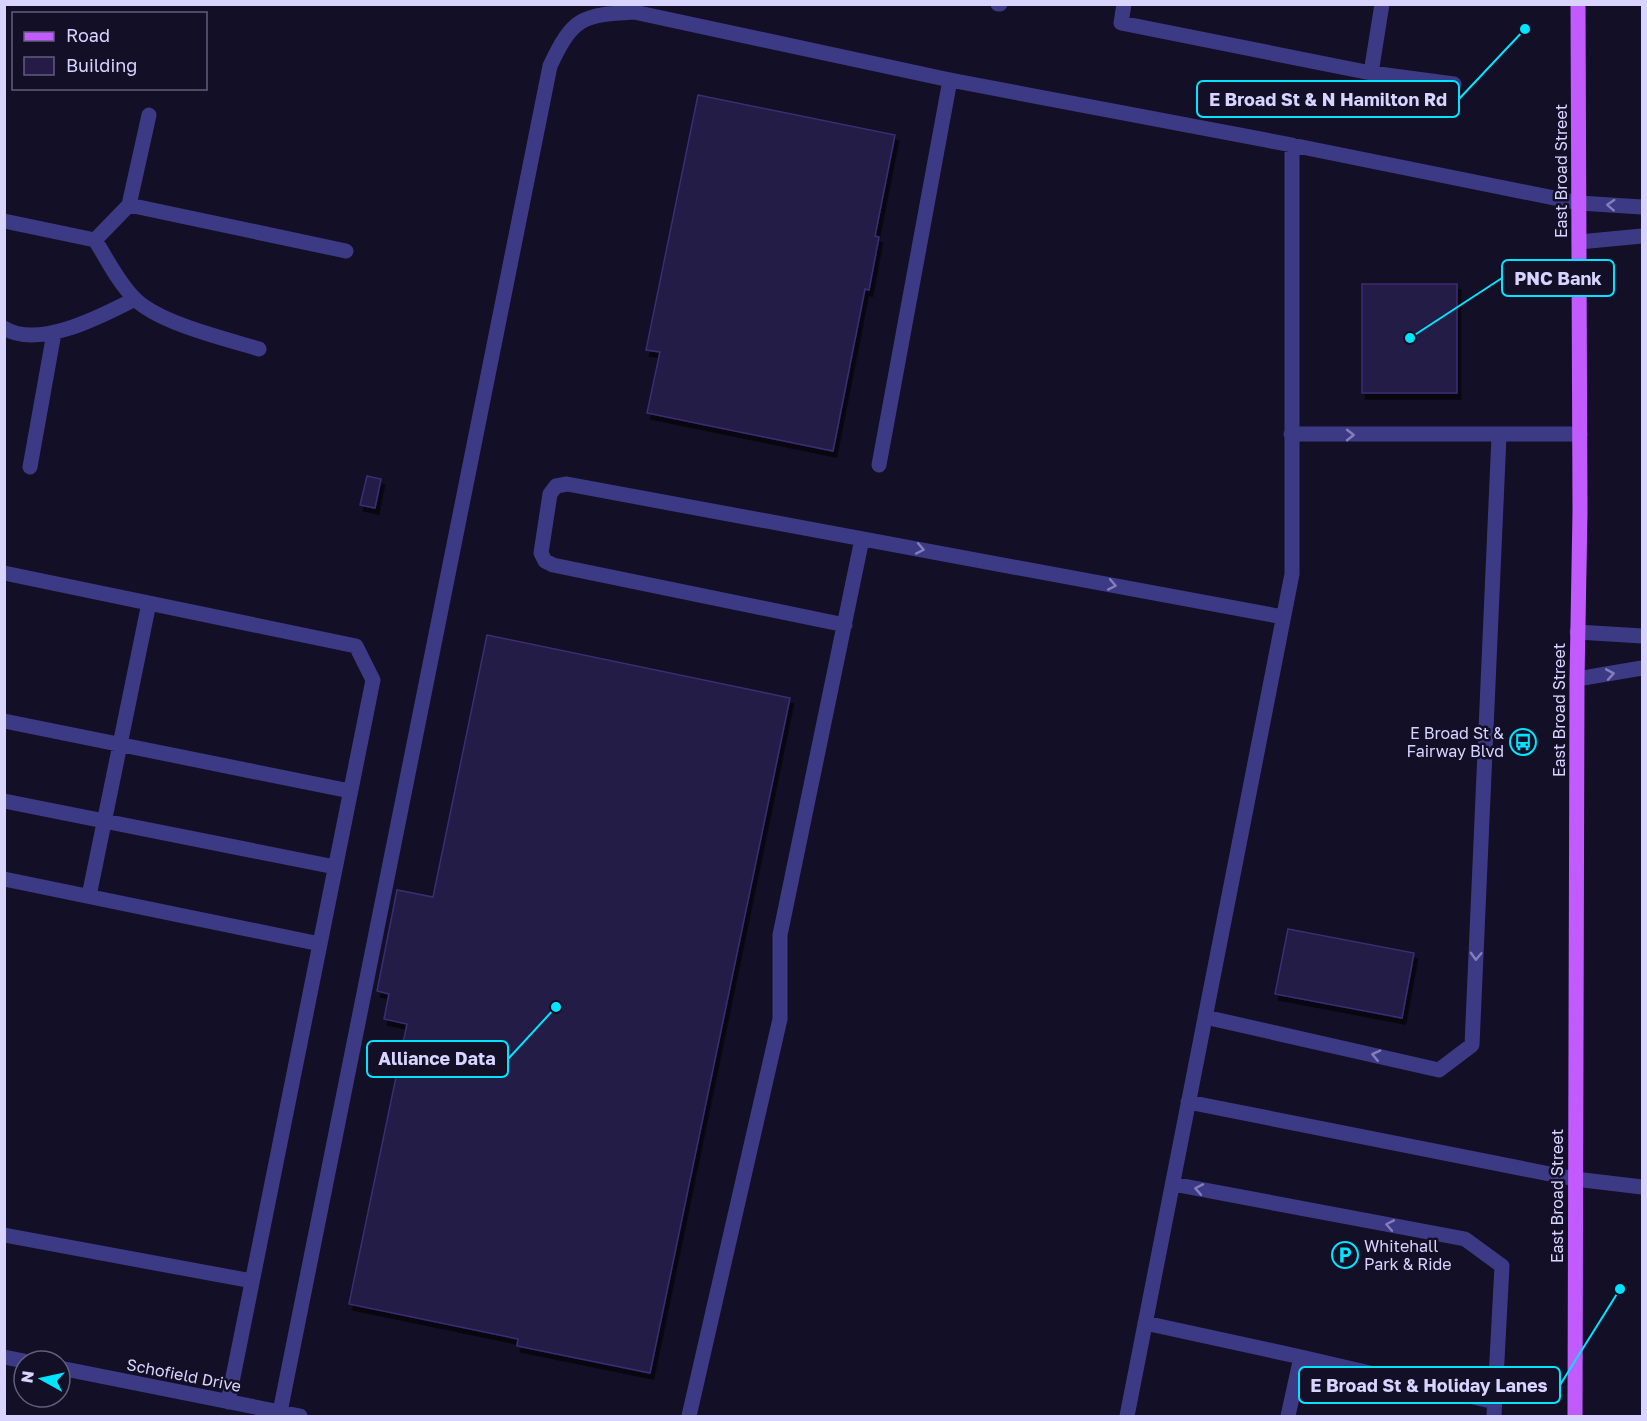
<svg xmlns="http://www.w3.org/2000/svg" width="1647" height="1421" font-family="'Golos Text',sans-serif">
  <style>
    .building { fill: #241b47; stroke: #3b2d73; stroke-width: 1.5; filter: url(#shadow) }
    .lines { fill: none; stroke-linecap: round; stroke-linejoin: round }
    .service { stroke: #3d3a85; stroke-width: 15 }
    .minor { stroke: #3d3a85; stroke-width: 15 }
    .primary { stroke: #c25bff; stroke-width: 15 }
    .oneway { stroke: #837fbc }
    .labels { text-anchor: middle; dominant-baseline: central; stroke-width: 5; stroke-linejoin: round; paint-order: stroke }
    .street-label { font-size: 16px; fill: #d9d4ff; stroke: #130f26 }
    .poi-label { font-size: 16px; fill: #d9d4ff; stroke: #130f26; text-anchor: end }
    .leader { fill: none; stroke: #00e5ff; stroke-width: 2 }
    .callout-dot { fill: #00e5ff; stroke: #130f26; stroke-width: 2 }
    .callout { fill: #130f26; stroke: #00e5ff; stroke-width: 2 }
    .callout-label { font-size: 18px; text-anchor: middle; font-weight: bold; fill: #d9d4ff }
  </style>
  <defs>
    <filter id="shadow"><feDropShadow dx="3.5" dy="6" stdDeviation="0" flood-color="#0009"/></filter>
  </defs>
  <rect width="100%" height="100%" fill="#130f26"/>
  <path class="building" d="M698,95L895,135L875,236L879,237L869,290L865,289L833,451L647,413L660,352L646,350Z
    M1362,284H1457V393H1362Z
    M367,476L381,479L375,508L360,505Z
    M487,635L790,698L650,1373L517,1346L518,1339L349,1304L407,1024L384,1019L389,994L377,991L397,890L433,897Z
    M1288,929L1414,953L1402,1018L1275,994Z"/>
  <g class="lines">
    <path class="service" d="M998,4H1000
      M1124,4L1121,23L1371,73L1382,4
      M1371,73L1454,84
      M149,115L129,205L95,240C107,259 118,282 134,298C158,323 226,339 259,349
      M129,205L346,251
      M1579,242L1642,236
      M4,328C39,350 103,315 135,299
      M1291,434H1580
      M879,465L950,80
      M30,467L54,333
      M4,573L356,646L373,680L228,1402
      M845,625L553,565L545,561L541,553L550,494L556,486L567,484L1283,617
      M1577,632L1642,636
      M1577,679L1642,668
      M4,721L350,791
      M4,801L335,867
      M4,879L320,944
      M89,896L149,603
      M1205,1017L1439,1070L1472,1045L1499,436
      M1188,1102L1575,1179L1642,1187
      M1173,1184L1465,1239L1502,1266L1494,1416
      M4,1235L252,1281
      M1145,1323L1301,1357L1288,1416
      M4,1357L24,1361
      M1301,1357L1495,1402
      M60,1368L300,1416
      M280,1412L550,66C573,17 582,15 634,12L950,80L1292,145L1579,203L1642,207
      M689,1416L780,1019V935L862,539
      M1127,1416L1292,574V145"/>
    <path class="minor" d="M4,221L95,240"/>
    <path class="primary" d="M1575,1416L1577,679L1580,512L1578,4"/>
  </g>
  <defs><path id="oneway-chevron" d="M-2-3.5L2.5 0L-2 3.5" fill="none" stroke-width="1.6" stroke-linecap="round" stroke-linejoin="round" transform="scale(1.5)"/></defs>
  <g class="oneway">
    <use href="#oneway-chevron" transform="translate(1611 205) rotate(-177)"/>
    <use href="#oneway-chevron" transform="translate(1350 435)"/>
    <use href="#oneway-chevron" transform="translate(920 549) rotate(11)"/>
    <use href="#oneway-chevron" transform="translate(1112 585) rotate(11)"/>
    <use href="#oneway-chevron" transform="translate(1610 674) rotate(-10)"/>
    <use href="#oneway-chevron" transform="translate(1476 956) rotate(92)"/>
    <use href="#oneway-chevron" transform="translate(1376 1055) rotate(-167)"/>
    <use href="#oneway-chevron" transform="translate(1199 1189) rotate(-169)"/>
    <use href="#oneway-chevron" transform="translate(1390 1225) rotate(-169)"/>
  </g>
  <defs>
    <symbol id="bus-ring" viewBox="-11 -11 22 22"><circle r="9.5" fill="#130f26" stroke="#00e5ff" stroke-width="1.5"/><path d="M-5-6H5V4H4V6H2V4H-2V6H-4V4H-5ZM-3.5-4V0h7V-4ZM-3.5 1.2v1.5H-2V1.2ZM2 1.2v1.5H3.5V1.2Z" fill="#00e5ff"/></symbol>
    <symbol id="parking-ring" viewBox="-11 -11 22 22"><circle r="9.5" fill="#130f26" stroke="#00e5ff" stroke-width="1.5"/><path d="M-3.5-5.5H1a3.5 3.5 0 0 1 0 7H-1V5.5H-3.5ZM-1-3.4V-.6H.8a1.4 1.4 0 0 0 0-2.8Z" fill="#00e5ff"/></symbol>
  </defs>
  <g fill-rule="evenodd">
    <use href="#bus-ring" x="1508" y="727" width="30" height="30"/>
    <use href="#parking-ring" x="1330" y="1240" width="30" height="30"/>
  </g>
  <g class="labels">
    <g class="street-label">
      <text transform="translate(1561 171) rotate(-90)">East Broad Street</text>
      <text transform="translate(1559 710) rotate(-90)">East Broad Street</text>
      <text transform="translate(1557 1196) rotate(-90)">East Broad Street</text>
      <text transform="translate(184 1375) rotate(11)">Schofield Drive</text>
    </g>
    <g class="poi-label">
      <text x="1504" y="733">E Broad St &amp;<tspan x="1504" dy="18">Fairway Blvd</tspan></text>
      <text x="1364" y="1246" text-anchor="start">Whitehall<tspan x="1364" dy="18">Park &amp; Ride</tspan></text>
    </g>
  </g>
  <path class="leader" d="M1525 29L1459 99M1410 338L1502 278M556 1007L508 1059M1620 1289L1560 1385"/>
  <g class="callout-dot">
    <circle cx="1525" cy="29" r="6"/>
    <circle cx="1410" cy="338" r="6"/>
    <circle cx="556" cy="1007" r="6"/>
    <circle cx="1620" cy="1289" r="6"/>
  </g>
  <g class="callout">
    <rect x="1197" y="81" width="262" height="36" rx="6"/>
    <rect x="1502" y="260" width="112" height="36" rx="6"/>
    <rect x="367" y="1041" width="141" height="36" rx="6"/>
    <rect x="1299" y="1367" width="261" height="36" rx="6"/>
  </g>
  <g class="callout-label">
    <text x="1328" y="106">E Broad St &amp; N Hamilton Rd</text>
    <text x="1558" y="285">PNC Bank</text>
    <text x="437" y="1065">Alliance Data</text>
    <text x="1429" y="1392">E Broad St &amp; Holiday Lanes</text>
  </g>
  <rect width="1647" height="1421" fill="none" stroke="#d9d4ff" stroke-width="12"/>
  <rect x="12" y="12" width="195" height="78" fill="#130f26" stroke="#625e7d" stroke-width="1.5"/>
  <rect x="24" y="32" width="30" height="9" fill="#c25bff" stroke="#625e7d" stroke-width="1.5"/>
  <text x="66" y="42" font-size="18" fill="#d9d4ff">Road</text>
  <rect x="24" y="57" width="30" height="18" fill="#241b47" stroke="#625e7d" stroke-width="1.5"/>
  <text x="66" y="72" font-size="18" fill="#d9d4ff">Building</text>
  <g transform="translate(42 1379) rotate(278)"><circle r="28" fill="#130f26" stroke="#625e7d" stroke-width="1.5"/>
  <path d="M0-4.5L10 22L0 15L-10 22Z" fill="#00e5ff"/>
  <text y="-9" font-size="16" font-weight="bold" text-anchor="middle" fill="#d9d4ff">N</text>
  </g>
</svg>
